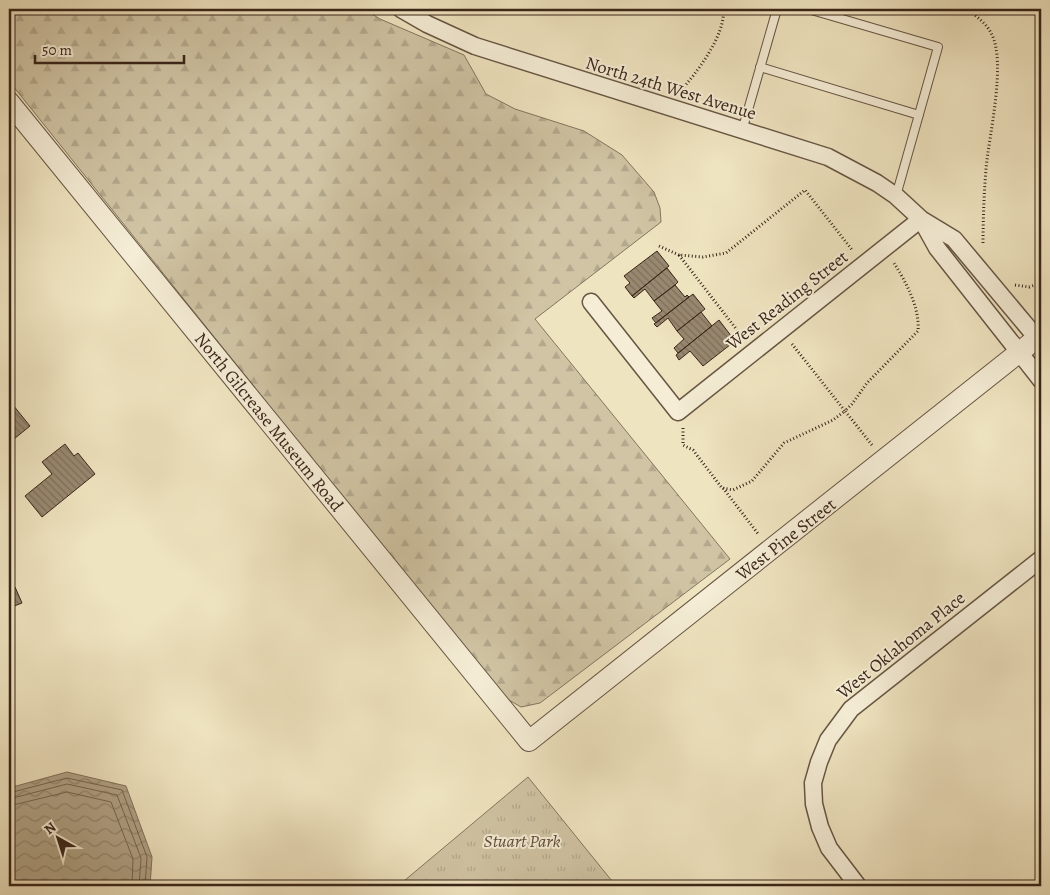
<svg xmlns="http://www.w3.org/2000/svg" width="1050" height="895" font-family="Alegreya,serif">
  <style>
    .forest { fill: url(#forest-firs); stroke: #85745e }
    .park { fill: url(#park-tufts); stroke: #85745e }
    .water { fill: url(#water-waves); stroke: #81715b }
    .lines { fill: none; stroke-linecap: round; stroke-linejoin: round }
    .shore { stroke: #766450; stroke-width: 1 }
    .building { fill: url(#building-back-hatch); stroke: #3a2519 }
    .service-casing { stroke: #675543; stroke-width: 10 }
    .minor-casing { stroke: #675543; stroke-width: 19 }
    .tertiary-casing { stroke: #675543; stroke-width: 22 }
    .path { stroke: #3a2519; stroke-width: 3; stroke-dasharray: 1 2.5; stroke-linecap: butt }
    .service { stroke: #f5edd6; stroke-width: 8 }
    .minor { stroke: #f5edd6; stroke-width: 16 }
    .tertiary { stroke: #f5edd6; stroke-width: 20 }
    .labels { text-anchor: middle; dominant-baseline: central; stroke-width: 4; stroke-linejoin: round; paint-order: stroke }
    .street-label { font-size: 18px; fill: #3a2519; stroke: #f5edd6 }
    .park-label { font-size: 18px; font-style: italic; fill: #604d3c; stroke: #f5edd6 }
  </style>
  <defs>
    <pattern id="forest-firs" width="22" height="20" patternUnits="userSpaceOnUse" patternTransform="scale(1.25)"><rect width="22" height="20" fill="#d0c4a4"/><path d="M5 1l3.5 6h-7zM16 11l3.5 6h-7z" fill="#b3a88d"/></pattern>
    <pattern id="park-tufts" width="24" height="20" patternUnits="userSpaceOnUse" patternTransform="scale(1.25)"><rect width="24" height="20" fill="#d0c4a4"/><path d="M3 7l-1-3M5 7V3M7 7l1-3M15 17l-1-3M17 17v-4M19 17l1-3" fill="none" stroke="#b3a88d"/></pattern>
    <pattern id="water-waves" width="16" height="10" patternUnits="userSpaceOnUse" patternTransform="scale(1.25)"><rect width="16" height="10" fill="#b1a387"/><path d="M0 5q4-4 8 0t8 0" fill="none" stroke="#91856e"/></pattern>
    <pattern id="building-back-hatch" width="6" height="6" patternUnits="userSpaceOnUse" patternTransform="scale(1.25)"><rect width="6" height="6" fill="#988870"/><path d="M-1 5l2 2M0 0l6 6M5-1l2 2" fill="none" stroke="#7d6f5b"/></pattern>
  </defs>
  <rect width="100%" height="100%" fill="#efe4c0"/>
  <filter id="stains"><feTurbulence type="fractalNoise" baseFrequency=".004" numOctaves="4"/><feColorMatrix values="0 0 0 0 .2 0 0 0 0 .09 0 0 0 0 .02 0 0 0 .5 -.17"/></filter>
  <radialGradient id="worn" r=".72"><stop offset=".6" stop-color="#630" stop-opacity="0"/><stop offset="1" stop-color="#630" stop-opacity=".3"/></radialGradient>
  <path class="forest" d="M9,9H364L380,19L464,55L486,94L515,109L584,131L622,155L654,192L660,208L661,222L535,319L730,559L540,703L521,707L502,696L9,81Z"/>
  <path class="park" d="M528,777L616,886H398Z"/>
  <path class="water" d="M67,772L126,786L152,857L150,886H9V788Z"/>
  <g class="lines">
    <path class="shore" d="M9,793L67,778L122,790L147,857L145,886
      M9,799L67,784L117,795L141,858L139,886
      M9,806L67,792L111,802L133,859L132,886"/>
  </g>
  <path class="building" d="M657,251L669,266L632,296L625,287L630,283L624,276Z
    M667,268L678,282L675,285L654,301L645,289L634,298L632,296Z
    M675,285L685,297L687,295L689,297L656,323L652,318L662,311L654,301Z
    M693,294L705,309L677,331L668,318L657,327L654,324Z
    M701,312L712,326L678,353L674,348L684,339L677,331Z
    M719,320L735,341L703,366L690,351L679,360L676,355Z
    M13,405L30,426L9,443V409Z
    M65,444L74,456L78,453L95,474L42,517L25,496L52,474L42,462Z
    M15,587L22,603L9,608V600L12,599L9,590Z"/>
  <g class="lines">
    <defs>
      <path id="service" d="M808,9L938,47L896,196
        M760,67L919,115
        M742,131L777,9"/>
      <path id="minor" d="M401,9L427,24L475,46L828,157L877,183L896,196L921,219L954,239L1041,343
        M922,221L937,248L1041,380
        M591,302L678,412L921,219
        M858,886L829,848L820,827L814,804L813,783L819,762L828,740L851,709L1041,559"/>
      <path id="tertiary" d="M9,102L529,741L1041,335"/>
    </defs>
    <use href="#service" class="service-casing"/>
    <use href="#minor" class="minor-casing"/>
    <use href="#tertiary" class="tertiary-casing"/>
    <path class="path" d="M967,9C976,16 986,23 991,33C1007,61 989,135 986,169C984,194 983,219 983,245
      M679,92C695,76 727,33 723,9
      M659,246L679,255
      M1015,285L1029,287L1041,283
      M744,339L679,255L703,257L726,253L805,190L853,251
      M683,428V445L693,450L722,488L733,490L752,481L784,443L833,420L845,411L792,344
      M872,445L845,411L852,404L867,383L918,331C920,308 906,282 894,263
      M723,488L759,535
      M557,886H560"/>
    <use href="#service" class="service"/>
    <use href="#minor" class="minor"/>
    <use href="#tertiary" class="tertiary"/>
  </g>
  <g class="labels">
    <g class="street-label">
      <text transform="translate(671 88) rotate(17)">North 24th West Avenue</text>
      <text transform="translate(787 300) rotate(-38)">West Reading Street</text>
      <text transform="translate(269 422) rotate(51)">North Gilcrease Museum Road</text>
      <text transform="translate(786 539) rotate(-38)">West Pine Street</text>
      <text transform="translate(901 645) rotate(-39)">West Oklahoma Place</text>
    </g>
    <g class="park-label">
      <text x="522" y="841">Stuart Park</text>
    </g>
  </g>
  <rect width="1050" height="895" fill="none" stroke="#efe4c0" stroke-width="30"/>
  <rect x="10" y="10" width="1030" height="875" fill="none" stroke="#3a2519" stroke-width="2.5"/>
  <rect x="15" y="15" width="1020" height="865" fill="none" stroke="#3a2519"/>
  <g transform="translate(58 838) rotate(321)" stroke="#f5edd6" stroke-width="4" paint-order="stroke">
  <path d="M0-4L9 19L0 12L-9 19Z" fill="#3a2519"/>
  <text y="-8" font-size="14" font-weight="bold" text-anchor="middle" fill="#3a2519">N</text>
  </g>
  <path d="M35 55v8h149v-8" fill="none" stroke="#3a2519" stroke-width="2.5"/>
  <text x="42" y="55" font-size="15" fill="#3a2519" stroke="#f5edd6" stroke-width="4" paint-order="stroke">50 m</text>
  <rect width="100%" height="100%" filter="url(#stains)"/>
  <rect width="100%" height="100%" fill="url(#worn)"/>
</svg>
